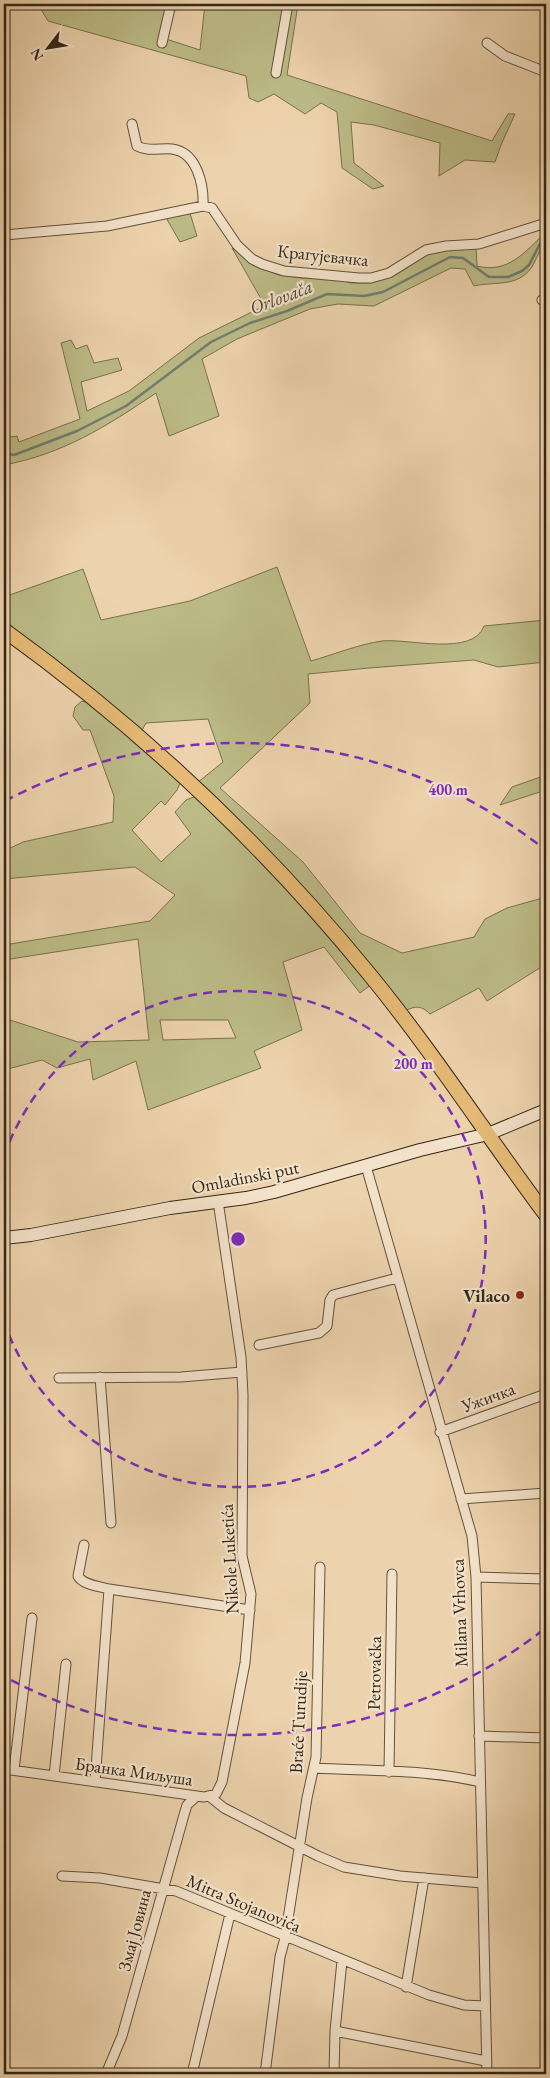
<svg xmlns="http://www.w3.org/2000/svg" width="550" height="2078" font-family="'EB Garamond',serif">
  <style>
    .green { fill: #bcbb87; stroke: #78714e; fill-rule: evenodd }
    .lines { fill: none; stroke-linecap: round; stroke-linejoin: round }
    .stream { stroke: #717d72; stroke-width: 2.5 }
    .street-casing { stroke: #62523c; stroke-width: 11 }
    .secondary-casing { stroke: #342716; stroke-width: 14 }
    .primary-casing { stroke: #342716; stroke-width: 16 }
    .street { stroke: #f3e2ca; stroke-width: 9 }
    .secondary { stroke: #f3e2ca; stroke-width: 12 }
    .primary { stroke: #e6ba76; stroke-width: 14 }
    .ring { fill: none; stroke: #7b2cbf; stroke-width: 2.5; stroke-dasharray: 9 6 }
    .poi-dot { fill: #8f2418; stroke: #f3e2ca; stroke-width: 2 }
    .labels { text-anchor: middle; dominant-baseline: central; stroke-width: 4.5; stroke-linejoin: round; paint-order: stroke }
    .street-label { font-size: 18px; fill: #342716; stroke: #f3e2ca }
    .poi-label { font-size: 18px; font-weight: bold; fill: #342716; stroke: #f3e2ca; text-anchor: end }
    .water-label { font-size: 19px; font-style: italic; fill: #4e4b3c; stroke: #f3e2ca }
    .centre { fill: #7b2cbf; stroke: #f3e2ca; stroke-width: 2.5 }
    .ring-label { font-size: 15px; text-anchor: middle; font-weight: bold; fill: #7b2cbf; stroke: #f3e2ca; stroke-width: 4.5; stroke-linejoin: round; paint-order: stroke }
  </style>
  <rect width="100%" height="100%" fill="#edd3ad"/>
  <filter id="stains"><feTurbulence type="fractalNoise" baseFrequency=".004" numOctaves="4"/><feColorMatrix values="0 0 0 0 .2 0 0 0 0 .09 0 0 0 0 .02 0 0 0 .5 -.17"/></filter>
  <radialGradient id="worn" r=".72"><stop offset=".6" stop-color="#630" stop-opacity="0"/><stop offset="1" stop-color="#630" stop-opacity=".3"/></radialGradient>
  <path class="green" d="M34,4H173L166,39L200,50L205,4H298L287,75L492,141L508,114H515L501,145L495,162L465,160L439,176L440,143L374,125L351,122L354,163L384,186L373,189L342,168L337,112L321,103L305,114L274,94L258,102L249,98L246,76L48,21L38,4Z
    M189,210L197,236L180,242L165,216Z
    M546,226V243C539,250 537,258 532,267C517,288 495,281 474,286L465,269L451,268L374,306L338,304L310,309L237,339L202,359L219,416L169,436L156,393C107,426 63,454 4,465V438L17,436L19,442L80,419L61,343L71,340L76,349L87,345L94,363L118,358L122,370L81,382L87,411L129,391L199,338L260,308L264,304L232,248L255,266L279,275L302,278L335,277L350,283H370L385,279L426,254L439,249L476,247L477,266C508,274 525,252 546,232L543,227Z
    M277,567L311,661C332,655 360,644 382,641C407,638 473,657 484,626L546,620V662L498,667L474,660L369,668L308,674L310,703L220,788L303,862L360,933L402,953L474,937L485,919L507,908L546,897V964L487,1001L479,988L430,1014C422,1006 416,1005 405,1011L197,783L223,762L208,719L146,723L141,732L4,624V597L83,569L101,620L190,601Z
    M82,701L88,703L127,734L181,781L177,790L165,805L161,801L132,830L161,862L191,834L175,812L186,800L196,796L280,880L372,984L360,993L324,947L283,962L302,1030L254,1051L261,1068L148,1110L136,1061L93,1080L90,1059L57,1068L42,1060L4,1070V1018L78,1042L149,1040L138,939L4,960V945L150,921L175,895L135,867L4,879V851L23,842L113,822L114,796L90,730H83L73,716L75,707ZM160,1020H228L236,1038L163,1040Z
    M546,775V790L500,805L512,787Z
    M546,2038V2074H542L541,2039Z"/>
  <g class="lines">
    <path class="stream" d="M4,453L14,455L77,431L126,406L211,342L250,323L287,311L327,294L364,296L383,292L450,257L463,258L489,277H508L522,271L529,265L542,240L546,238"/>
    <defs>
      <path id="street" d="M162,43L171,4
        M487,43L505,56L546,72
        M276,73L288,4
        M132,124L137,146C148,152 160,148 172,149C197,152 204,185 203,206
        M4,235L107,226L203,206L212,208L237,245L252,259L262,264L284,271L359,278H371L389,273L426,250L446,246L479,244L546,223
        M542,300L546,298
        M366,1166L472,1536L476,1577L487,2074
        M259,1345L319,1333L327,1326L330,1300L333,1295L397,1278
        M100,1377L111,1523
        M59,1378L181,1377L242,1372
        M440,1432L546,1394
        M461,1499L546,1493
        M84,1545L78,1576C83,1585 99,1586 109,1589L250,1610
        M476,1577L546,1579
        M479,1736L546,1738
        M314,1768C368,1771 427,1769 480,1782
        M4,1769L204,1797L216,1794L222,1782L245,1663L251,1594L242,1556L243,1395L241,1357L218,1201
        M14,1770L32,1618
        M389,1772L392,1574
        M54,1776L66,1664
        M95,1782L109,1589
        M209,1796L224,1808L318,1856L344,1867L400,1876L482,1883
        M62,1876L100,1878L176,1891L429,1995L464,2005L485,2006
        M406,1987L424,1878
        M335,2031L486,2061
        M106,2074L122,2036L184,1815L187,1805L197,1796
        M192,2074L230,1914
        M265,2074L280,1957L285,1938L307,1798L316,1757L320,1567
        M334,2074L335,2031L342,1961"/>
      <path id="secondary" d="M4,1238L31,1235L170,1208L246,1198L274,1192L420,1150L488,1134L546,1110"/>
      <path id="primary" d="M4,630C140,728 264,845 370,975C433,1052 487,1136 546,1215"/>
    </defs>
    <use href="#street" class="street-casing"/>
    <use href="#secondary" class="secondary-casing"/>
    <use href="#primary" class="primary-casing"/>
    <use href="#street" class="street"/>
    <use href="#secondary" class="secondary"/>
    <use href="#primary" class="primary"/>
  </g>
  <g class="ring">
    <path d="M4 1156A248 248 0 1 1 4 1322"/>
    <path d="M543 1630A496 496 0 0 1 5 1677M5 801A496 496 0 0 1 543 848"/>
  </g>
  <circle class="poi-dot" cx="520" cy="1295" r="5"/>
  <g class="labels">
    <g class="street-label">
      <text transform="translate(323 255) rotate(6)">Крагујевачка</text>
      <text transform="translate(245 1177) rotate(-11)">Omladinski put</text>
      <text transform="translate(488 1397) rotate(-20)">Ужичка</text>
      <text transform="translate(229 1559) rotate(-93)">Nikole Luketića</text>
      <text transform="translate(459 1613) rotate(-92)">Milana Vrhovca</text>
      <text transform="translate(374 1673) rotate(-89)">Petrovačka</text>
      <text transform="translate(298 1722) rotate(-87)">Braće Turudije</text>
      <text transform="translate(134 1771) rotate(8)">Бранка Миљуша</text>
      <text transform="translate(244 1903) rotate(23)">Mitra Stojanovića</text>
      <text transform="translate(134 1930) rotate(-75)">Змај Јовина</text>
    </g>
    <g class="poi-label">
      <text x="510" y="1295">Vilaco</text>
    </g>
    <g class="water-label">
      <text transform="translate(281 297) rotate(-21)">Orlovača</text>
    </g>
  </g>
  <circle cx="238" cy="1239" r="8" class="centre"/>
  <g class="ring-label">
    <text x="448" y="795">400 m</text>
    <text x="413" y="1069">200 m</text>
  </g>
  <rect width="550" height="2078" fill="none" stroke="#edd3ad" stroke-width="20"/>
  <rect x="5" y="5" width="540" height="2068" fill="none" stroke="#342716" stroke-width="2.5"/>
  <rect x="10" y="10" width="530" height="2058" fill="none" stroke="#342716"/>
  <g transform="translate(48 48) rotate(239)" stroke="#f3e2ca" stroke-width="4" paint-order="stroke">
  <path d="M0-4L9 19L0 12L-9 19Z" fill="#342716"/>
  <text y="-8" font-size="14" font-weight="bold" text-anchor="middle" fill="#342716">N</text>
  </g>
  <rect width="100%" height="100%" filter="url(#stains)"/>
  <rect width="100%" height="100%" fill="url(#worn)"/>
</svg>
